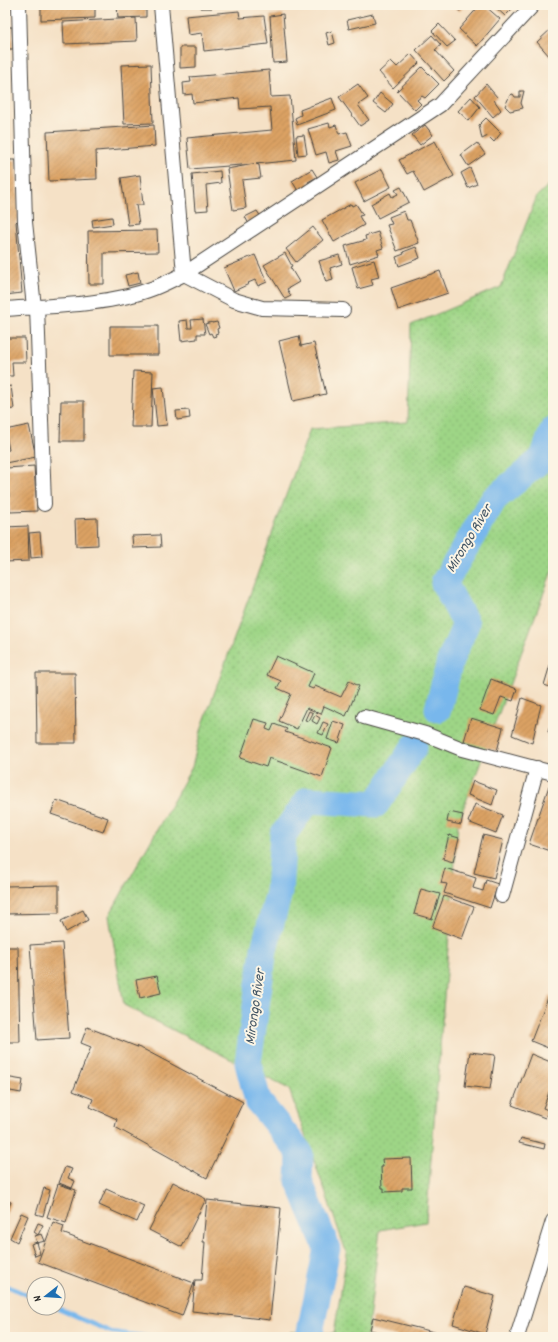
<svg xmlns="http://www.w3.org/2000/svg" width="558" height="1342" font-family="Dekko,sans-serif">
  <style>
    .grass { fill: url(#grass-dots); stroke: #648058 }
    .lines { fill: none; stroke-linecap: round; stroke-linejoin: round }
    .stream { stroke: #78b7ec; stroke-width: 4.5 }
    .river { stroke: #78b7ec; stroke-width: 27 }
    .building { fill: url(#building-hatch) }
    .minor-casing { stroke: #494642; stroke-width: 16 }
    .minor { stroke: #fff; stroke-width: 14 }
    .labels { text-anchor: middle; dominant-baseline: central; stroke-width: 4; stroke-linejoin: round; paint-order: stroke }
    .water-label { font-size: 15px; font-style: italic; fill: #425565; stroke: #fcf5e5 }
  </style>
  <defs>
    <pattern id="grass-dots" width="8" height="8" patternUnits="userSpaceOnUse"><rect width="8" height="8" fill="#9ed586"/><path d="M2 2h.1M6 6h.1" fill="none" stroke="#88b774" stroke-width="1.8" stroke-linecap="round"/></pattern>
    <pattern id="building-hatch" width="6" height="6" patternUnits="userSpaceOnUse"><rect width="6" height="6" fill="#dca264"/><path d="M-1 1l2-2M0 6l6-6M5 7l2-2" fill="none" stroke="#b38453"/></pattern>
  </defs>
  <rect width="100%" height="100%" fill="#fcf5e5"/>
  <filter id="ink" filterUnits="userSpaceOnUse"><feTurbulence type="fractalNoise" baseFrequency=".025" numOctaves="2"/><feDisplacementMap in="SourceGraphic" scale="8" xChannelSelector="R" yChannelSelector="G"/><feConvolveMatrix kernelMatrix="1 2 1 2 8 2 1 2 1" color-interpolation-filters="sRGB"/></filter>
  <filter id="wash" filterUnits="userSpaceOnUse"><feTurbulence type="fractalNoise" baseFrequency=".012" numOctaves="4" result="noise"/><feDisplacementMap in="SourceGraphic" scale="16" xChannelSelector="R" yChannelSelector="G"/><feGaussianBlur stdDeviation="0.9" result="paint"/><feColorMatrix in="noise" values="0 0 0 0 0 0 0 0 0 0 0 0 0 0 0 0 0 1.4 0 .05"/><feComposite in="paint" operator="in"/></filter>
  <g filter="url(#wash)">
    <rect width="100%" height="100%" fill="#f5e1c6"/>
    <path class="grass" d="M553,181V568L458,823L426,1222L380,1230L367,1337H301L290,1332L334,1333L347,1254L289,1089L124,1005L109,916L192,767L202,727L310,429L408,422L411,325L501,287L537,196Z"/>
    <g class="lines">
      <path class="stream" d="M5,1285L34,1298
        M56,1308L111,1332L150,1337"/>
      <path class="river" d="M438,709L450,661L466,624L444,583L494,499L543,458L553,430
        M309,1337L327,1248L299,1181L300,1153L258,1101L248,1063L264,949L279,892L283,835L308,800L376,804L414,747"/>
    </g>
    <g id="blocks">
      <path class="building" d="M41,5H95V18L41,20Z
        M117,5H146V17L118,18Z
        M201,5H212V8H201Z
        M450,5H464L460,11Z
        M480,5H484L500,19L477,46L459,29Z
        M493,5H516L505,16Z
        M239,11L240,18L264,16L268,44L204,51L202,33L188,35L186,16Z
        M283,14L287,62L273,63L270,16Z
        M373,14L375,23L349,29L347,20Z
        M136,18L137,41L64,44L63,22Z
        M439,24L455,41L447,47L432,31Z
        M5,27H12L13,49H5Z
        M553,27V54L550,57L537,42Z
        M332,31L335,43L329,45L326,33Z
        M432,35L441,45L435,50L454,71L444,81L416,50Z
        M180,47H196V67L180,68Z
        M411,54L419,63L393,88L379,72L391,61L397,67Z
        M151,64L153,123L124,124L121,65Z
        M422,67L439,84L425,98L422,96L417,100L421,104L415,110L397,91Z
        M269,70L271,97L290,96L296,160L256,164L259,165L261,178L242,180L246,208L233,210L227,169L254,164L190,169L187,138L272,130L270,107L240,109L239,98L193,103L192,94L184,95L183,83L191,82L190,77Z
        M358,84L368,98L358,105L369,120L360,126L339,97Z
        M486,84L497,97L494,100L501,110L493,117L475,96Z
        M520,91H524L521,103L523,108L510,111L505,106L510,95L513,94L515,97H520Z
        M380,93L393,104L386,113L373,103Z
        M471,97L480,107L469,121L458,111Z
        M332,98L336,110L297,125L295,118L301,115L300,110Z
        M486,118L501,133L494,142L488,136L482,139L479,125Z
        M329,123L330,127L336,125L339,134L347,132L352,146L336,151L339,160L329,163L326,152L316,155L308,129Z
        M154,125L155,146L96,151L97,179L49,181L47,132Z
        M425,125L433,135L420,145L412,135Z
        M304,135L307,154L298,155L296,136Z
        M435,141L454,176L424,192L413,171L407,174L399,160Z
        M477,143L485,154L468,166L461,155Z
        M5,160H16L19,219L16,222L22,293L5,295Z
        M470,168L477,184L468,188L461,173Z
        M312,169L317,177L308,182L311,187L300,194L292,181Z
        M382,169L391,187L364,201L355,183Z
        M220,171L221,183L206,185L208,210L195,211L192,174Z
        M140,175L143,205H136L139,224L128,225L121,178Z
        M401,187L409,202L378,218L371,204L390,193L392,197L398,194L395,190Z
        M351,204L352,206L356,204L363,215L359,216L364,225L334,242L322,220Z
        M257,211L261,217L249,224L245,217Z
        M404,211L407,220H410L419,243L397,251L387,225L392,224L389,217Z
        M112,217L113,224L93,227L92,220Z
        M313,227L323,240L296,262L286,249Z
        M157,230L158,252L104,253V284H89L88,231Z
        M378,232L383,248L377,250L379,255L350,264L345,246L366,240L365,236Z
        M416,247L420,258L399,266L396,257L404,254L403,252Z
        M285,253L292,266L290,267L299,282L287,289L291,296L285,299L264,265Z
        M255,255L267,282L258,286L255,280L248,283L249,284L234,291L224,268Z
        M339,255L342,264L330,268L333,280L326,282L319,261Z
        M374,260L379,277L371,279L373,285L358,289L352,267Z
        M440,271L448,293L398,310L391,288Z
        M138,272L140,283L128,286L125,275Z
        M203,319L205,334H197V339L181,341L179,321L187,320L188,328H192L191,320Z
        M212,322V323L217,322L219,328L217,329L218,333L215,334L216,336L213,337L211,333L209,334L205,324Z
        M110,326H158V355H110Z
        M299,336L301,346L314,343L326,394L293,401L279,341Z
        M5,338H25L26,362H12L13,376H5Z
        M133,371L153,372L151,427H131Z
        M11,386L14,409L5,410V387Z
        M163,387L167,425L157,426L153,388Z
        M61,401H84V441H60Z
        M189,410L190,418L177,420L176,411Z
        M29,425L36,457L5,463V451L9,450L5,430Z
        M34,466L37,511L10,512L7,468Z
        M97,518L98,545L76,546L75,519Z
        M28,526L29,561L5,562V527Z
        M40,532L42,557L31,558L29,533Z
        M160,535L161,547L133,548L132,536Z
        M553,655V688L544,685Z
        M276,656L314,673L308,687L313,689L315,686L341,697L349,681L359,686L346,716L324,706L321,714L307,708L297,729L279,721L291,694L277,688L281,681L267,675Z
        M36,673H75L76,743H37Z
        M491,679L517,689L513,701L501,697L494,715L480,710Z
        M522,698L541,705L532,743L512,735Z
        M309,711L313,713L309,721L305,720Z
        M315,715L320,718L317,724L312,721Z
        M553,716V733L548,732Z
        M471,718L503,728L497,751L464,741Z
        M254,719L268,723L266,729L271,731L274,724L287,729L285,732L332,748L322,777L269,758L266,767L240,758Z
        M333,721L345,725L339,743L327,739Z
        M323,722L328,724L323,735L318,733Z
        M473,781L497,790L492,805L468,795Z
        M549,786L553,787V852L529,844Z
        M56,800L108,818L103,832L51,814Z
        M475,804L503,815L496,833L468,822Z
        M449,812L463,815L461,825L447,822Z
        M449,835L459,838L453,862L443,859Z
        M483,835L503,840L494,878L474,873Z
        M445,868L476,878L473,888L483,891L486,880L498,884L490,908L444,893L447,884L441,883Z
        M59,885V913L5,914V886Z
        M421,889L440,894L432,919L414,914Z
        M444,896L474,907L462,939L432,928Z
        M83,910L88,920L66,932L61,921Z
        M62,943L69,1038L37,1040L30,945Z
        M5,947H18L20,1042H5Z
        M157,976L161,993L140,998L136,980Z
        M549,995L553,997V1050L531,1041Z
        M87,1027L145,1050L243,1102L207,1178L115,1127L117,1119L90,1107L93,1099L73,1091L91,1047L81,1043Z
        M470,1052L495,1055L490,1089L465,1086Z
        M531,1054L553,1063V1082L543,1108L548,1110L545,1118L512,1105Z
        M5,1077L23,1080L21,1093L5,1090Z
        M521,1138L545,1144L544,1149L519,1143Z
        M411,1158L412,1188H402V1191L384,1192V1188H382L381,1167H383L382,1159Z
        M65,1167L72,1169L68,1178L75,1181L72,1188L59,1183Z
        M173,1182L206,1199L182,1247L149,1230Z
        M58,1184L76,1190L66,1223L47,1217Z
        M44,1188L50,1190L43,1216L36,1214Z
        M106,1189L144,1206L137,1222L99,1205Z
        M5,1200L11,1202L5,1216Z
        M207,1200L281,1208L270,1320L192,1311L195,1280H202L205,1242H203Z
        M21,1213L28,1216L17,1242L10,1238Z
        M53,1222L64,1226L62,1233L194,1283L182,1316L38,1262Z
        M38,1223L43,1225L38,1235L42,1234L45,1241L37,1243L35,1236L38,1235L34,1232Z
        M37,1242L40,1254L35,1256L31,1244Z
        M464,1287L495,1296L485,1334L453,1324Z
        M373,1317L438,1333L437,1337H399L370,1330Z
        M447,1333L460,1337H446Z"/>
    </g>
  </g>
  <g filter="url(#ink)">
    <use href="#blocks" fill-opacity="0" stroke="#494642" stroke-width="1"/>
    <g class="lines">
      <defs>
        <path id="minor" d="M19,5L25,222L34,307
          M161,5L184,274L234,300L262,308L343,310
          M37,307L44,504
          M5,309C51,306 111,305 154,288C164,284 174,279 184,274L440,105L533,5
          M364,717L425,734L462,749L553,773
          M502,896L537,768
          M517,1337L553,1221"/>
      </defs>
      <use href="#minor" class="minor-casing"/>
      <use href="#minor" class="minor"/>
    </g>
  </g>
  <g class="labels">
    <g class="water-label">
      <text transform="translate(470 539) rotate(-59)">Mirongo River</text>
      <text transform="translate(256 1007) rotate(-82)">Mirongo River</text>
    </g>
  </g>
  <rect width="558" height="1342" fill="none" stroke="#fcf5e5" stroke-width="20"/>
  <g transform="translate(46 1296) rotate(253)"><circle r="19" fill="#fcf5e5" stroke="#a8a49b"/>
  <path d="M0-3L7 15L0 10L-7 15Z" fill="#1f6fb2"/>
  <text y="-6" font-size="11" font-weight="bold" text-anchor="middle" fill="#2b2b2b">N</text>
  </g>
</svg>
